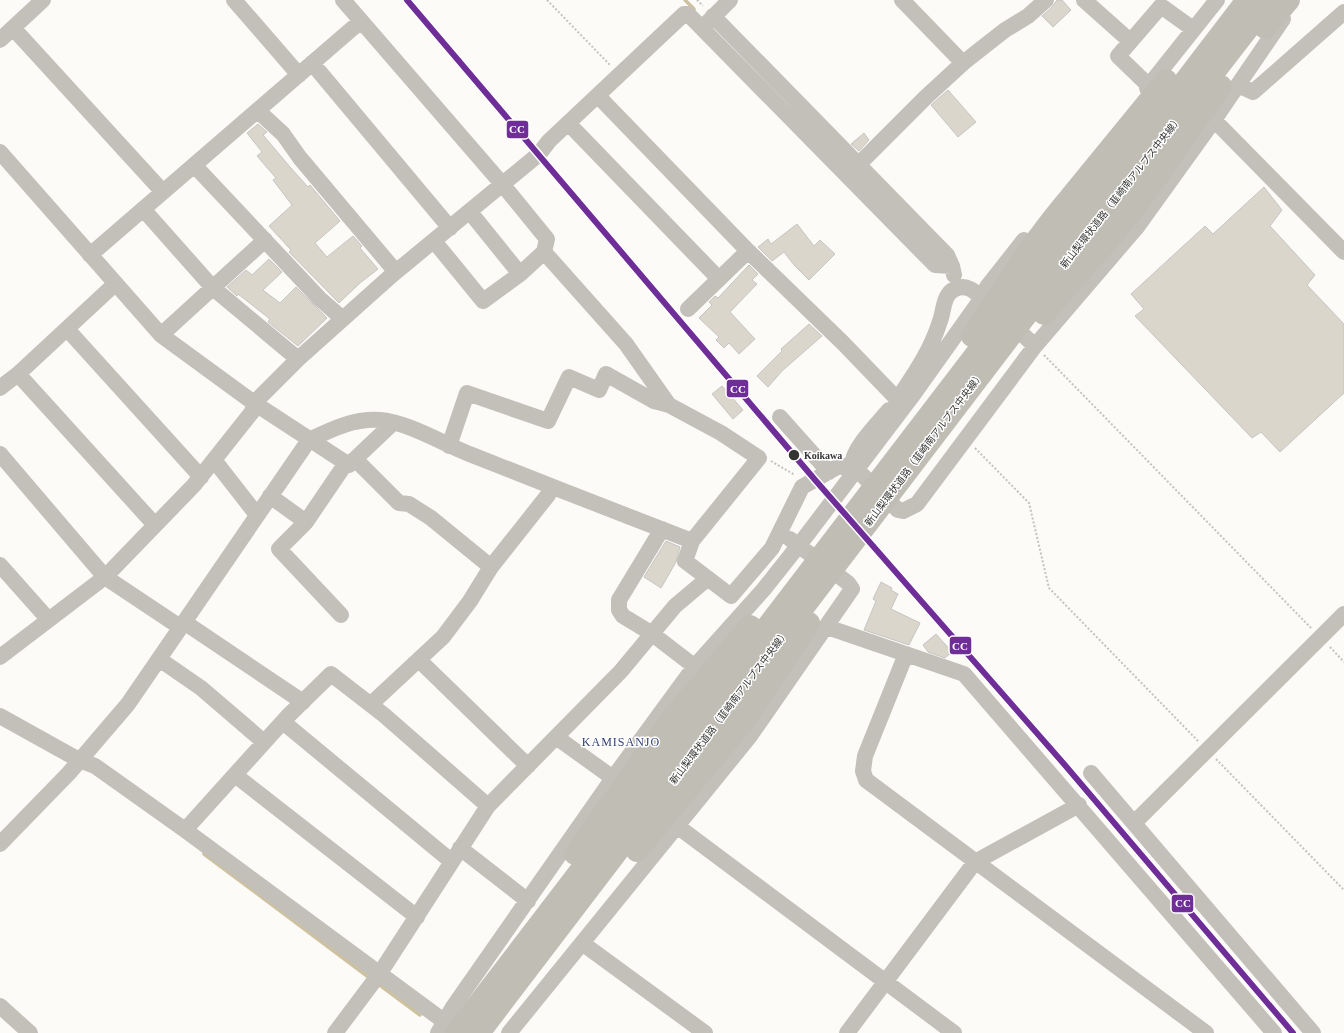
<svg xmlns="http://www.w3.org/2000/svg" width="1344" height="1033" font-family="'Times New Roman','Noto Sans JP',serif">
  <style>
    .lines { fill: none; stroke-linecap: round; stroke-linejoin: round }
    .stream { stroke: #cec19e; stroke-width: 3.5 }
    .building { fill: #dad6cb; stroke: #c6c5c3 }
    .path { stroke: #c4c2bd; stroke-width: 2; stroke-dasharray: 2 2; stroke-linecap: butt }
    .minor { stroke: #c3c0b9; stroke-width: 16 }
    .highway { stroke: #c0bdb5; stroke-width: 22 }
    .rail-1-casing { stroke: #fff; stroke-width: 9 }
    .rail-1 { stroke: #6f2d98; stroke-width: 6 }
    .stop-dot { fill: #343432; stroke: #fff; stroke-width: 1.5 }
    .labels { text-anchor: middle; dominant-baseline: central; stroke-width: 3; stroke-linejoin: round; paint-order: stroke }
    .street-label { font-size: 10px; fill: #343432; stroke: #fff }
    .stop-label { font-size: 10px; font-weight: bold; fill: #343432; stroke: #fff; text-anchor: start }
    .quarter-label { font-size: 12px; letter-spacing: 1px; fill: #303e78; stroke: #fff }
    .line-badge { stroke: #fff; stroke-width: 1.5 }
    .badge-label { font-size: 11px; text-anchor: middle; font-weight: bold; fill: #fff }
  </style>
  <rect width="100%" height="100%" fill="#fcfbf8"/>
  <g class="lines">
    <path class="stream" d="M685,0L694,9
      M204,854L371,979
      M377,983L420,1015"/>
  </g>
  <path class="building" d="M1057,0H1062L1071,10L1053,27L1042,16L1052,7Z
    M948,90L976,122L958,137L931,105Z
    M258,124L267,132L263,135L290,167L308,187L310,185L340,221L315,243L327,257L353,236L362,246L360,248L378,269L360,283L339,303L289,252L291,250L269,226L292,205L273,180L276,178L257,156L262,152L247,133Z
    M864,133L869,140L859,151L851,144Z
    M1264,187L1282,210L1270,226L1315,275L1307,285L1344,324V393L1280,452L1261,432L1252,438L1135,316L1144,309L1131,294L1205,226L1213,234Z
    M797,224L814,246L820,240L835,254L809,280L794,265L784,252L772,261L758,247L768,239L771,244Z
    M269,259L282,272L263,290L280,303L296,287L327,318L298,346L268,322L270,319L238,294L237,296L227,287L246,270L252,275Z
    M749,265L758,274L752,280L757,284L730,312L755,339L739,354L729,343L724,348L716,340L719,337L699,318L712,305L709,302L715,296L718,298Z
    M809,324L822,336L782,371L768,387L757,376L782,351L781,349Z
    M722,386L743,410L733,419L712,394Z
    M666,541L680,547L676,562L661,588L644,577Z
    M881,582L892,588L891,590L898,594L891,609L920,623L909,645L864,630L876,601L873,599Z
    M936,634L952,652L945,658L928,652L923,645Z"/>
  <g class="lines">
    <path class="path" d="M547,0L610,65
      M697,0L703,6
      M1044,355L1311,628
      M975,448L1029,503L1049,588L1198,741
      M771,461L795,475
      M1330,647L1344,662
      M1216,759L1344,890"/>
    <path class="minor" d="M234,0L299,75
      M343,0L503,185L547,239L544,252L626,344L669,405L721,433L759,458L692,541
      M902,0L963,63
      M1084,0L1130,41
      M713,16L947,255L952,266L954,275
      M707,23L730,0
      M13,28L163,192
      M0,40L43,0
      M312,63L450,228
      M1238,85L1253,92L1344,12
      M1149,86L1118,56L1161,6L1193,29
      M1147,88L1217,0
      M598,96L748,251L843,343L897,399
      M258,111L283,134L300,158L396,272
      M1214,120L1344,252
      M568,123L719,279
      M0,152L161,335L254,403L349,465L355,459L399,503L409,504L431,518L491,567
      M859,164L926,97L963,63L1005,30L1028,16L1046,0
      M194,165L320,299L343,319
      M143,209L213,288L298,359
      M470,212L520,274
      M434,241L483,301L520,274L544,252
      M90,255L361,21
      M688,309L748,251
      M1009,322L1035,346
      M67,329L201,477
      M161,335L265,240
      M18,374L155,525
      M0,388L18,374L115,284
      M903,391C918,369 932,347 940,321C944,311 943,294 955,289C969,282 979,296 988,304
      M889,410C878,423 852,449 852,465L898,510L903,511L917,504L1035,346L1137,227L1214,120L1283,19
      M780,417L829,472
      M449,446L467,393L548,421L569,377L599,390L606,374L654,401L669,405
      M0,454L105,577L180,627
      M355,459L393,423
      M214,460L257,515
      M270,496L306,522L346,463
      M306,522L279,549L341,615
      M662,529L619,600V610L623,616L651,633L703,673
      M0,565L48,619
      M184,622L303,702
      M827,627L964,674L1274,1033
      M906,654L865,756L863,771L866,780L1206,1033
      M0,657L105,577L194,485L252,412L254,403L298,359L392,275L539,154L549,141L684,14H688L935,265L952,266
      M159,659L201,688L264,742
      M419,660L528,766
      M371,704L443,637L470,601L491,567L548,495L552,487
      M0,716L79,760L95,766L185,830L445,1022
      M283,722L451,861
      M556,737L613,778
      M1091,773L1313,1033
      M235,775L417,917
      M1134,823L1344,614
      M677,826L954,1033
      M185,830L287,717L331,674L384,715L488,806
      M0,844L69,773L128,704L309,440C332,429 354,418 381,420C407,422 446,445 472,455C545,484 619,513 692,541L685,561L731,596L772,548L802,487L837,467L852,465
      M460,848L528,901
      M582,943L705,1033
      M0,1006L30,1033
      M335,1033L380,973L488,806L621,671L675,606L707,579
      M438,1033L453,1007L613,778L695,666L764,589L806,536L910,399L982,298L987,287L1024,240
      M509,1033L750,736L852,589L848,583L790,539
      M847,1033L975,862L1079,805"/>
    <path class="highway" d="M1265,28L1289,0
      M1044,314L1112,236L1141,200L1221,86
      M972,336L1026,254L1054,217L1166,80
      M637,851L745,720L809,623
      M575,854L671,719L750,626
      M456,1033L1247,0
      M479,1033L1047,288L1270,0"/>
    <defs>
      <path id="rail-1" d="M407,0L816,481L1064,764L1293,1033"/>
    </defs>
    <use href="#rail-1" class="rail-1-casing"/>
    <use href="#rail-1" class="rail-1"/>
  </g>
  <circle class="stop-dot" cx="794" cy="455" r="6"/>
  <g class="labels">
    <g class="street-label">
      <text transform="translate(1121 192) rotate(-52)">新山梨環状道路（韮崎南アルプス中央線）</text>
      <text transform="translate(924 449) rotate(-53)">新山梨環状道路（韮崎南アルプス中央線）</text>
      <text transform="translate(729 707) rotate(-53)">新山梨環状道路（韮崎南アルプス中央線）</text>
    </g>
    <g class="stop-label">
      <text x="804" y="455">Koikawa</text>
    </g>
    <g class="quarter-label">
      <text x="621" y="742">KAMISANJO</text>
    </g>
  </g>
  <g class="line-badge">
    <rect x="506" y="120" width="23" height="19" rx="4" fill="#6f2d98"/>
    <rect x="726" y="379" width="23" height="19" rx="4" fill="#6f2d98"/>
    <rect x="949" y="636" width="23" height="19" rx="4" fill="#6f2d98"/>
    <rect x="1171" y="894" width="23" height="19" rx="4" fill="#6f2d98"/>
  </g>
  <g class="badge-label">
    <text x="517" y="133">CC</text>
    <text x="738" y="393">CC</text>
    <text x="960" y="650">CC</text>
    <text x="1183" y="907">CC</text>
  </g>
</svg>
